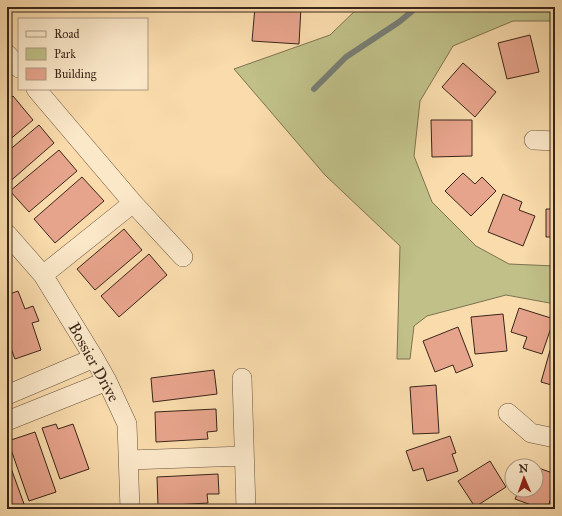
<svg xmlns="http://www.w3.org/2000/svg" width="562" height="516" font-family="'IM FELL Great Primer',serif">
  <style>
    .green { fill: #c0c088; stroke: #7d7350 }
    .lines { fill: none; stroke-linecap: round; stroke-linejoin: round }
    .stream { stroke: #777e75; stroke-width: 6 }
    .building { fill: #e7a48c; stroke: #3a2619 }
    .minor-casing { stroke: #6a533e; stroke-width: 20 }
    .minor { stroke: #fbe8c9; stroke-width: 19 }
    .labels { text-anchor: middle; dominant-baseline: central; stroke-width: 3.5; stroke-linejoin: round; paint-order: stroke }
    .street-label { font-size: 16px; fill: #3a2619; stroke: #fbe8c9 }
  </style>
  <rect width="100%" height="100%" fill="#f9dbac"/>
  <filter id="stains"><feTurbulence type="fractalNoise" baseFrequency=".005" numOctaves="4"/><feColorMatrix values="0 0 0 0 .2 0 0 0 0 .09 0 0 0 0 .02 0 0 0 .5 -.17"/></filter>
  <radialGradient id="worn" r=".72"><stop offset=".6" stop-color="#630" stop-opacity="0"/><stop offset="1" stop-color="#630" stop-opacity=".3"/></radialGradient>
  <path class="green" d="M359,7H555V21H513L453,46L420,101L414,156L432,202L476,246L509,264L555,266V304L506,295L427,316L414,326L410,359H397L400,246L325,175L234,69L330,35Z"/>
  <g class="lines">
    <path class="stream" d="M314,89L346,57L399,22L417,7"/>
  </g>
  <path class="building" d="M255,7H301L299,44L252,41Z
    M530,35L539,72L507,79L498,43Z
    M553,42H555V81H554Z
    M463,63L496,92L475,117L442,87Z
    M13,96L33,120L7,142V101Z
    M431,120H472V156L432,157Z
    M39,125L54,143L7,184V152Z
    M59,150L77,171L29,212L10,191Z
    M463,173L475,184L482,177L496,191L471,216L445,191Z
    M82,177L104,201L55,243L34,219Z
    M503,194L522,202L519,210L535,216L523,246L488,232Z
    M546,209H555V237H546Z
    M124,229L142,250L95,290L77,269Z
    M149,254L167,275L119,317L101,296Z
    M18,291L25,309L33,306L39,321L32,323L41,350L15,359L7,338V295Z
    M519,308L554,319L542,354L523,348L527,337L511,332Z
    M503,314L507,351L475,354L471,317Z
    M458,327L473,366L456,373L453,365L435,372L423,341Z
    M555,333V394H552L555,386L541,382Z
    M214,370L217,394L153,402L151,378Z
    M436,385L439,433L413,434L410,387Z
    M216,409L217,431L207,432L208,439L156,442L155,412Z
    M56,424L58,429L73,424L89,469L60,479L42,428Z
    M35,432L56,492L29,501L8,441Z
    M450,436L456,453L452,454L458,471L427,481L423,468L413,471L406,451Z
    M7,457L24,504L10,509H7Z
    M490,461L506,487L475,507L458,481Z
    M536,467L555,474V488L547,509H542L515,499L519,490H536Z
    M218,474L219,494H207L208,503L158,506L157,477Z"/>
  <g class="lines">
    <defs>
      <path id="minor" d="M7,54L19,68
        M36,89L133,203L183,257
        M534,140L555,141
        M7,234L43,275L94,358L107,381L127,424L130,509
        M43,275L133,203
        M242,378L246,509
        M7,395L94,358
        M508,413L531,433L555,438
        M7,421L107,381
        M129,460L244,456"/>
    </defs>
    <use href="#minor" class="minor-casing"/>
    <use href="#minor" class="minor"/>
  </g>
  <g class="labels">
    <g class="street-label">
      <text transform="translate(94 362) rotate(61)">Bossier Drive</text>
    </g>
  </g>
  <rect width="562" height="516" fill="none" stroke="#f9dbac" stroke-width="24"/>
  <rect x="8" y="8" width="546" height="500" fill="none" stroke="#3a2619" stroke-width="2"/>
  <rect x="12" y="12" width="538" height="492" fill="none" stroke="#3a2619"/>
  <rect x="18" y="18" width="130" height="72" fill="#fbe8c9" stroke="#ae9a83"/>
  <rect x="26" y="31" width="20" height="6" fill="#fbe8c9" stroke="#ae9a83"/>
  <text x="54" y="38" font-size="12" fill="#3a2619">Road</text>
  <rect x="26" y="48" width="20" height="12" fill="#c0c088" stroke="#ae9a83"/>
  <text x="54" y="58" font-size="12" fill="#3a2619">Park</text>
  <rect x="26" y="68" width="20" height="12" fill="#e7a48c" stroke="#ae9a83"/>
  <text x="54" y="78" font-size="12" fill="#3a2619">Building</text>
  <g transform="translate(524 478) rotate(358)"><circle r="19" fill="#fbe8c9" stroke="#ae9a83"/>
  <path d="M0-3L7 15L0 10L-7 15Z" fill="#8f2418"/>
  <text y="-6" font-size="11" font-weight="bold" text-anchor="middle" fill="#3a2619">N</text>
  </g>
  <rect width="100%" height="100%" filter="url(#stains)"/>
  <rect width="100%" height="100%" fill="url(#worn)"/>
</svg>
